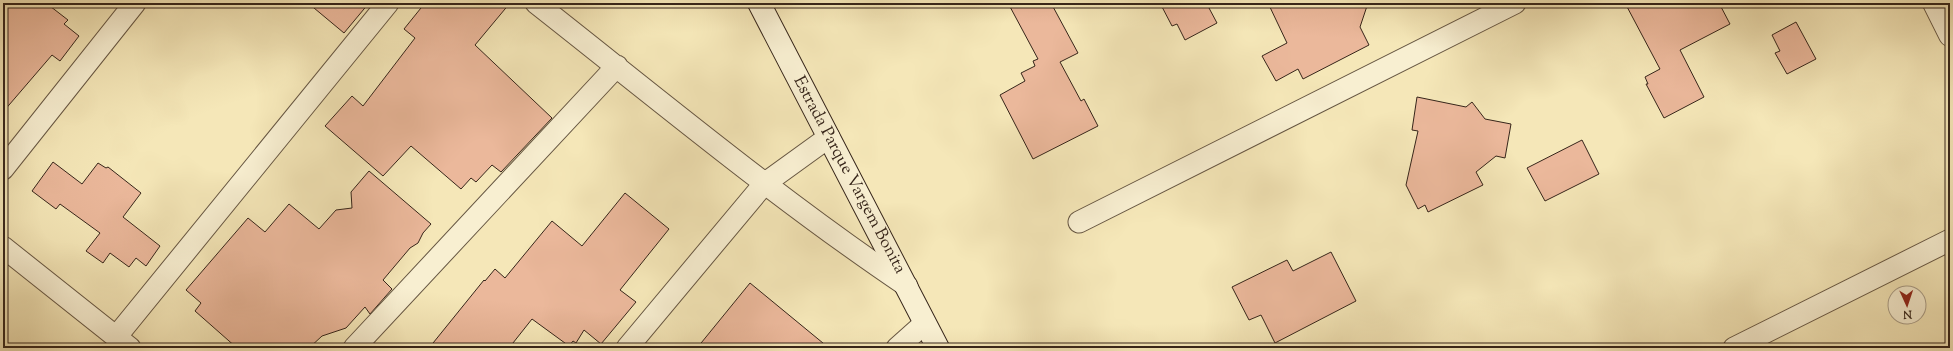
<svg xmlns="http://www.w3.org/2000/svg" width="1953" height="351" font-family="'Sorts Mill Goudy',serif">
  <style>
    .building { fill: #ebb89b; stroke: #36251a }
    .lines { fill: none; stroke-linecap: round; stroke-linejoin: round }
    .minor-casing { stroke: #665642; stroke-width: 23 }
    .tertiary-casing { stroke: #665642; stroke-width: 24 }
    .secondary-casing { stroke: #36251a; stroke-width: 24 }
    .minor { stroke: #f8efd1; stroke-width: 21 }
    .tertiary { stroke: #f8efd1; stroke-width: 22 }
    .secondary { stroke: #f8efd1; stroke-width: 22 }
    .labels { text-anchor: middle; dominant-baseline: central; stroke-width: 3; stroke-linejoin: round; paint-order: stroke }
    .street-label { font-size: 17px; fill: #36251a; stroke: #f8efd1 }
  </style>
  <rect width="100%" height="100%" fill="#f5e7b8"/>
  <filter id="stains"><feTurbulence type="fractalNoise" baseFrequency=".005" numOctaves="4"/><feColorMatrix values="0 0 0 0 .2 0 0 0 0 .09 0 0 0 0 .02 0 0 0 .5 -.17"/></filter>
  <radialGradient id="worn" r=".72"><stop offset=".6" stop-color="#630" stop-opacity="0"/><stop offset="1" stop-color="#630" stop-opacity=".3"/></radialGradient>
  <path class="building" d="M3,3H46L68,20L64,24L79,36L60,61L52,55L3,112Z
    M308,3H369L344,33Z
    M425,3H510L475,45L552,118L501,172L492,165L476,182L471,178L461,189L411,146L383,176L325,126L352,96L363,106L415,38L404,29Z
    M1008,3H1051L1078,53L1060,62L1081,101L1084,99L1098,126L1033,159L1000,95L1025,81L1021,73L1035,66L1033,61L1038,59Z
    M1160,3H1219L1209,8L1217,23L1185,40L1177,24L1172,26Z
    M1268,3H1368L1360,27L1369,45L1303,79L1298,69L1276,81L1262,56L1287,43Z
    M1625,3H1719L1730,24L1680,50L1704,97L1664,118L1646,84H1648L1645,77L1660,69Z
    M1796,22L1816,59L1787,74L1775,53L1780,51L1772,35Z
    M1417,97L1466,107L1472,102L1485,119L1511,124L1505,158L1496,156L1476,172L1483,185L1428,212L1425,205L1418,209L1406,185L1418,131L1412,130Z
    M1582,140L1599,174L1545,201L1527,168Z
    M53,162L82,184L98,163L106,168L108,167L141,193L123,217L160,246L146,266L136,258L129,267L110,253L103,263L86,251L100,233L60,204L56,209L32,191Z
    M369,171L431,224L423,233L418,243L410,248L383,280L392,289L370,314L365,307L346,328L322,336L309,348H254L249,344L244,348H237L195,311L201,303L186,290L248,218L265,232L289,204L319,229L336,210L352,208L351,192Z
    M625,193L669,229L620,290L636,302L601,344L584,330L576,343L573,341L569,346L532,319L509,348H429L484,280L485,281L495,269L505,278L552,221L582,246Z
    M1331,252L1356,301L1275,343L1261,315L1249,320L1232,287L1287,260L1293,271Z
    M750,283L829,348H697Z"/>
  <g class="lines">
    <defs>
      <path id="minor" d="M536,3C658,99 778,199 907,286
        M3,169L135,3
        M1079,222L1515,3
        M3,247L130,348
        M116,337L388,3
        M354,348L617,66
        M627,348L764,184L829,137
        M897,348L925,323
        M1734,348L1950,240"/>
      <path id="tertiary" d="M1934,3L1950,35"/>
      <path id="secondary" d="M759,3L938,348"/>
    </defs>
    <use href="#minor" class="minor-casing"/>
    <use href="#tertiary" class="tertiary-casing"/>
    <use href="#secondary" class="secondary-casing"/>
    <use href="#minor" class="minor"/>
    <use href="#tertiary" class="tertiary"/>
    <use href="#secondary" class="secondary"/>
  </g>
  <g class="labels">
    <g class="street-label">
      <text transform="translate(849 175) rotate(62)">Estrada Parque Vargem Bonita</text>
    </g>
  </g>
  <rect width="1953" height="351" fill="none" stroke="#f5e7b8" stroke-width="16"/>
  <rect x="4" y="4" width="1945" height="343" fill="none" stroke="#36251a" stroke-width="2"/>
  <rect x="8" y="8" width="1937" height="335" fill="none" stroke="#36251a"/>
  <g transform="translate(1907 305) rotate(177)"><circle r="19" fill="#f8efd1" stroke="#aa9e88"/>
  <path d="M0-3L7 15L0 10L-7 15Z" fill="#8f2418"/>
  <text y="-6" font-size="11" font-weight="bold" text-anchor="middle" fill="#36251a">N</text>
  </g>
  <rect width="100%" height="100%" filter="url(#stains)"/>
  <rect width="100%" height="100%" fill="url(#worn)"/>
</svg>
